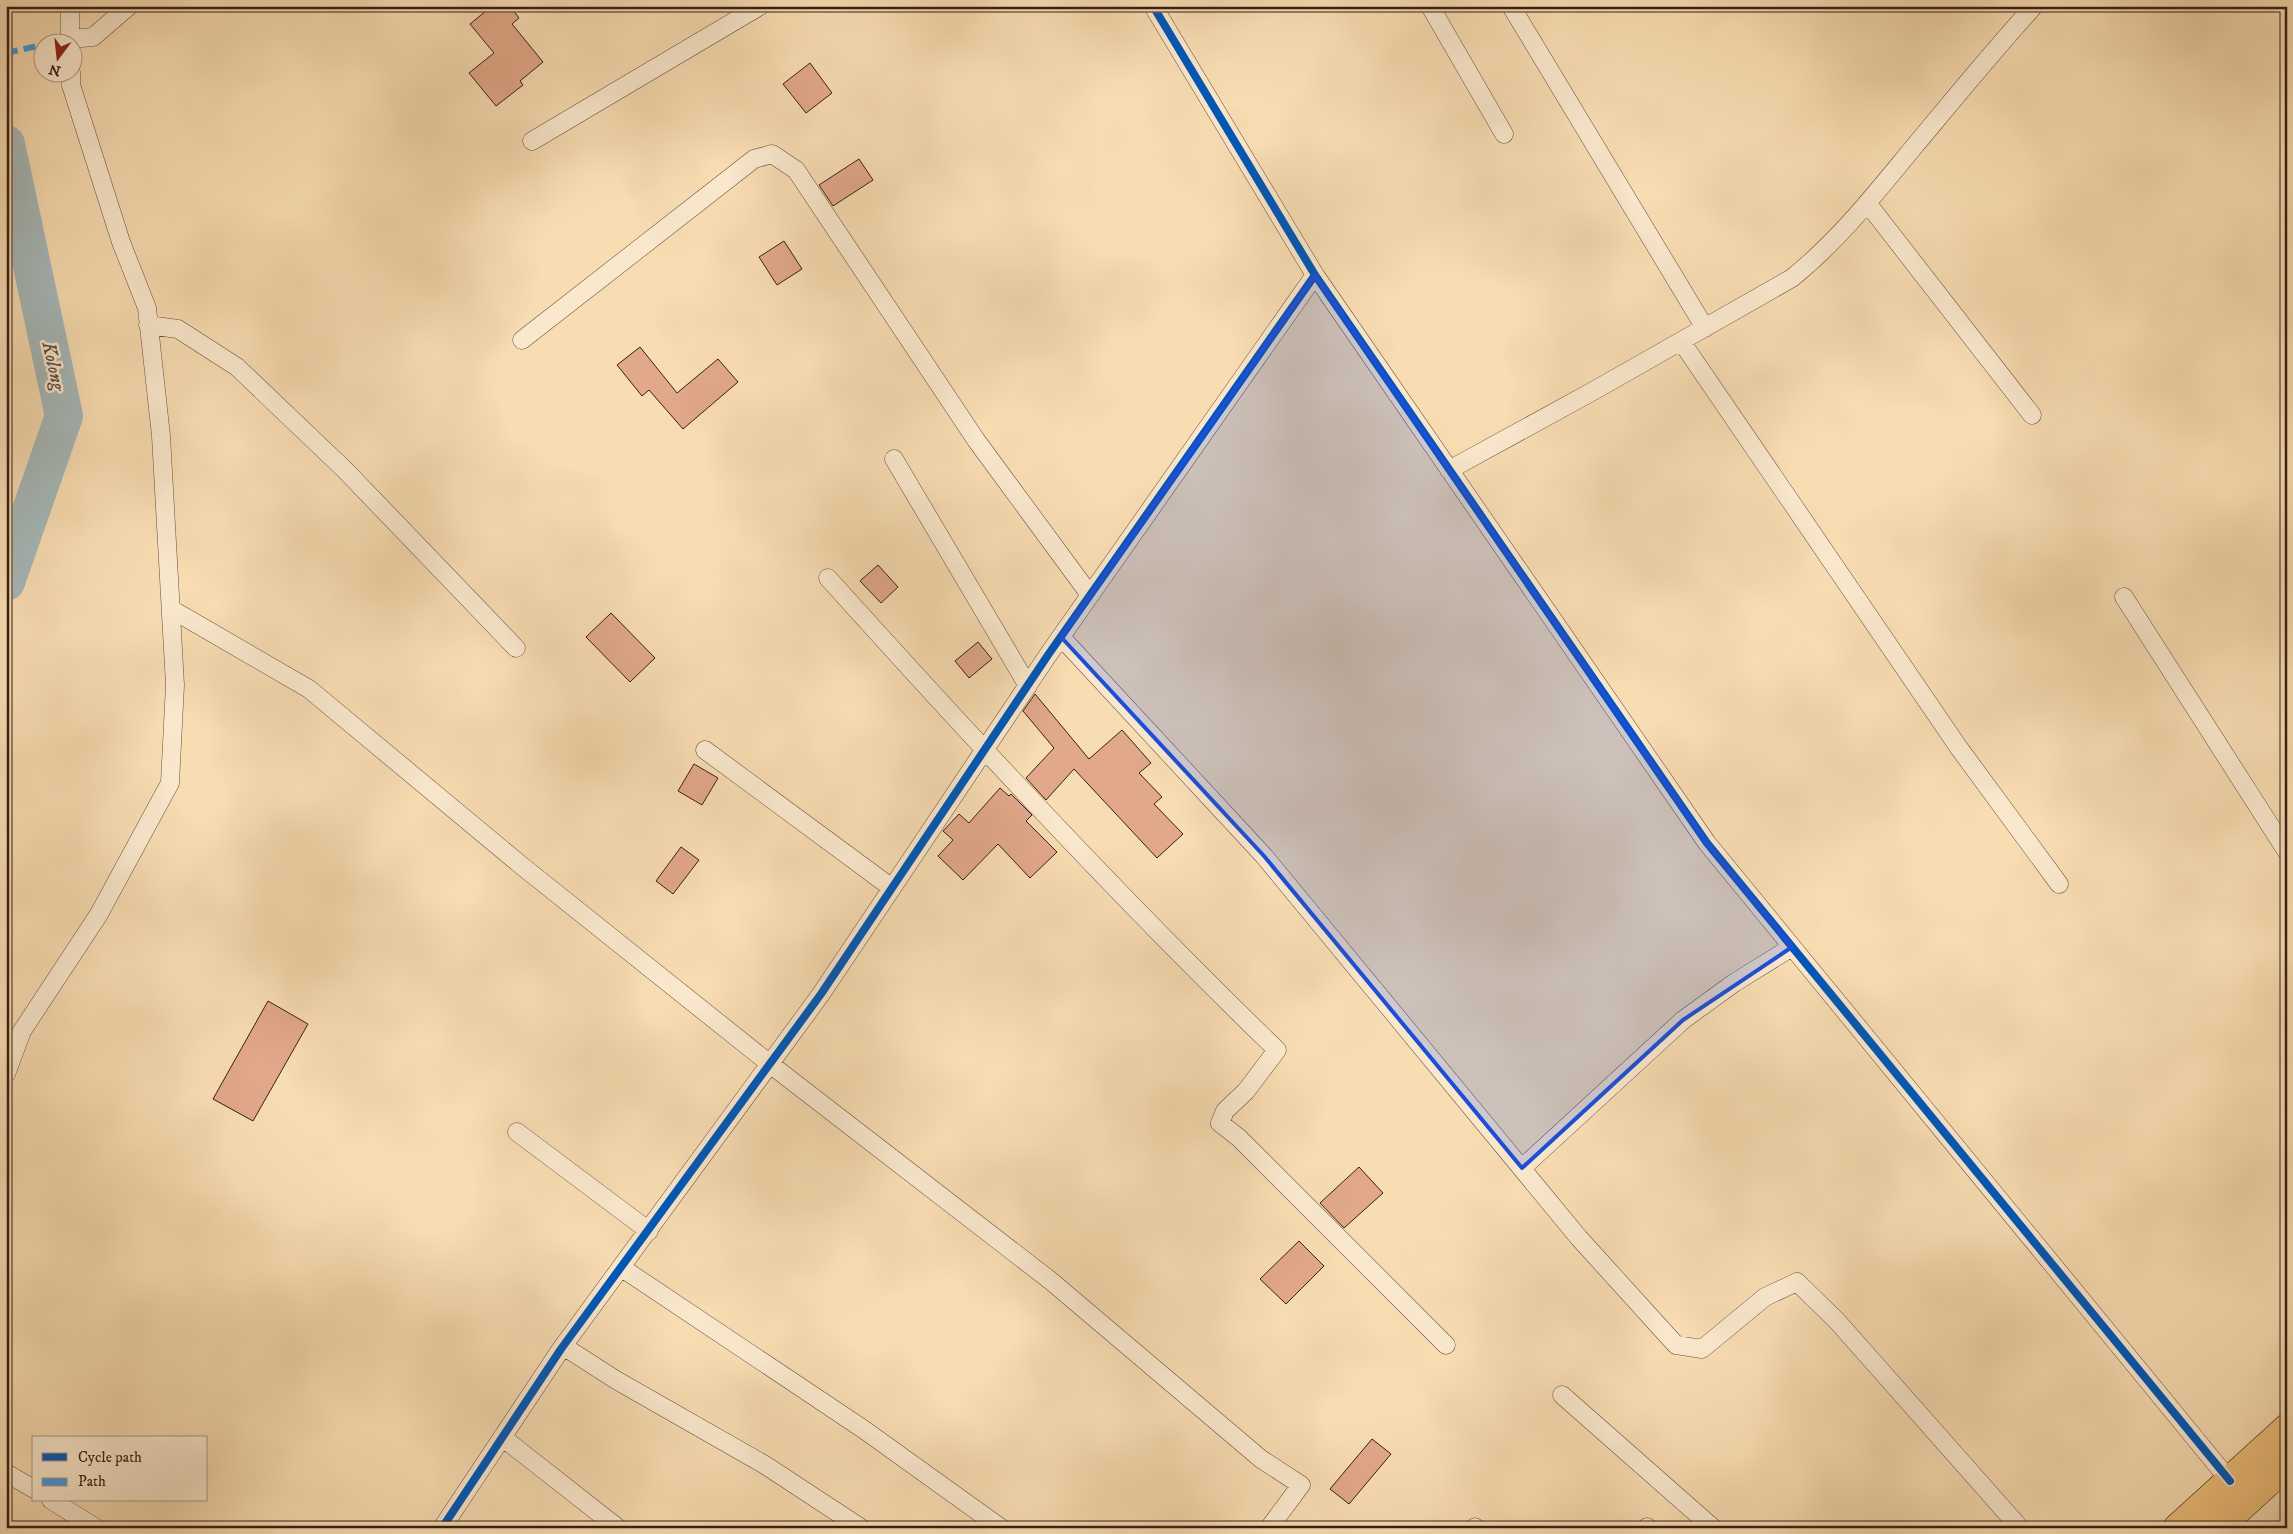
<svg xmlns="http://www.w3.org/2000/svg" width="2293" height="1534" font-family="'IM FELL DW Pica',serif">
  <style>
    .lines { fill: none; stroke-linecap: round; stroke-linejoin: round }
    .river { stroke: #a5b8b9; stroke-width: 38 }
    .building { fill: #e1a889; stroke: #371f16 }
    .street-casing { stroke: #674e3d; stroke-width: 19 }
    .primary-casing { stroke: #371f16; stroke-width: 29 }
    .street { stroke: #fae8cd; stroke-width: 18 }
    .primary { stroke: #ecbe79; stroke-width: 28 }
    .quiet { stroke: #3e9bdf; stroke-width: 6; stroke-dasharray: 12 6; stroke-linecap: butt }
    .cycleway-casing { stroke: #fae8cd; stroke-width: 11 }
    .cycleway { stroke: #0057b8; stroke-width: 8 }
    .marked { fill: #1d4ed8; fill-opacity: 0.2; stroke: #1d4ed8; stroke-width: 4; stroke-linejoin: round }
    .labels { text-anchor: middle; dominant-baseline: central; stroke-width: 5; stroke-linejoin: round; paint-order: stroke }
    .water-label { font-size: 19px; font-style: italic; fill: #584d47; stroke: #fae8cd }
  </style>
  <rect width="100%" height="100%" fill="#f8dcb2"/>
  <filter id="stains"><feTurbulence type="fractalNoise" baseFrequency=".004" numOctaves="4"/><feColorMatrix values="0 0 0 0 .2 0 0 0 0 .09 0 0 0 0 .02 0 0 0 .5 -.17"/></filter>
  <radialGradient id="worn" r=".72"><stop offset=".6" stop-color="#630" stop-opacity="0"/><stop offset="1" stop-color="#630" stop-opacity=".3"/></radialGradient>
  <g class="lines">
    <path class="river" d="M6,144L64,416L6,582"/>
  </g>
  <path class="building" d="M492,6H510L519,18L512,24L543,62L520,81L523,85L496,106L469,73L494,53L470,24Z
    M810,63L832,93L806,113L783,84Z
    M859,159L873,180L833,206L819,185Z
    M784,241L802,269L777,285L759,257Z
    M640,347L677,393L718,359L738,382L683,429L649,390L642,396L617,365Z
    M878,565L898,587L881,603L860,581Z
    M611,613L655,658L630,682L586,637Z
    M978,642L992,659L969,678L955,661Z
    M1035,694L1089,759L1122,730L1151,763L1139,773L1162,797L1154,804L1183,834L1157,858L1074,769L1046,800L1026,778L1054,748L1023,711Z
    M694,764L718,778L702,805L678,791Z
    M1000,788L1009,796L1011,794L1032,815L1026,821L1057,852L1030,878L998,844L963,880L938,856L953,840L943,831L959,814L969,823Z
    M681,847L699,860L673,894L656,881Z
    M268,1001L308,1024L253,1121L213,1099Z
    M1359,1167L1383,1193L1344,1228L1320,1203Z
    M1299,1241L1324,1266L1286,1304L1260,1279Z
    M1372,1439L1391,1454L1349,1504L1330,1489Z"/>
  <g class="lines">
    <defs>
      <path id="street" d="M70,6V42
        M1153,6L1315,275L1707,843L2230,1481
        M1430,6L1504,134
        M1511,6L1705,328
        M70,39L93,37L129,6
        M532,141L760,6
        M1868,204L2032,415
        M148,325L178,329L237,367L345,470L516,648
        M522,340L754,159L772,154L796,170L976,440L1090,595
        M1681,341L1959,748L2059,884
        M894,459L1028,686
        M1449,470L1595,390L1792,278C1839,240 1875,194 1913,148C1953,100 1992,52 2034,6
        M828,578C973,739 1121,899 1277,1050L1246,1091L1225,1111L1220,1123L1239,1138L1446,1345
        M2124,597L2287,852
        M171,609L309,689L522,866L770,1064L1051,1281L1261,1459L1301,1485L1269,1528
        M1061,637L1264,856L1579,1238L1676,1345L1702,1349L1765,1297L1797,1282L1837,1321L2020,1528
        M705,750L892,888
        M6,1074L22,1031L99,914L170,783L175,685L161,436L147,308L121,242L71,85V72
        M517,1132L649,1231
        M1522,1168L1683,1020L1734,983L1792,947
        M622,1268L863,1429L1001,1528
        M563,1346L616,1380L765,1465L861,1528
        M1562,1395L1713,1528
        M502,1437L618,1528
        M6,1473L34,1489
        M51,1500L96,1528
        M1475,1527L1476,1528
        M1647,1527L1648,1528
        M442,1528L561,1349L821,994L1048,655L1315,275"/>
      <path id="primary" d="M2177,1528L2287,1428
        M2218,1528L2287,1465"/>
    </defs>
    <use href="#street" class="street-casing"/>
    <use href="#primary" class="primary-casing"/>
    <use href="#street" class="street"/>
    <use href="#primary" class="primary"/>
    <path class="quiet" d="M53,42L70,39
      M6,53L42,45"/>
    <defs>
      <path id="cycleway" d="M1153,6L1315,275L1707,843L2230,1481
        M442,1528L561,1349L821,994L1048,655L1315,275"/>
    </defs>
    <use href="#cycleway" class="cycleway-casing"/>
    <use href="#cycleway" class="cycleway"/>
  </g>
  <path class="marked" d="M1315,275L1707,843L1792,947L1683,1020L1522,1168L1264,856L1061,637Z"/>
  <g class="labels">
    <g class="water-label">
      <text transform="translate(53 366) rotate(78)">Kolong</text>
    </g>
  </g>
  <rect width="2293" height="1534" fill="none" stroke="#f8dcb2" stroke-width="25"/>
  <rect x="8" y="8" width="2278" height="1519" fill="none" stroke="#371f16" stroke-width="2.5"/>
  <rect x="12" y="12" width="2268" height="1509" fill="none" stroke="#371f16"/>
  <rect x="32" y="1436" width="175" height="65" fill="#fae8cd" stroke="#ac9884"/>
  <rect x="42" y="1453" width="25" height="8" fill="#0057b8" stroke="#ac9884"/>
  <text x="78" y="1462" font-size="15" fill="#371f16">Cycle path</text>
  <rect x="42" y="1478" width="25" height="8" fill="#3e9bdf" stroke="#ac9884"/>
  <text x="78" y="1486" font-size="15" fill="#371f16">Path</text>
  <g transform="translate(58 58) rotate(195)"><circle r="24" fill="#fae8cd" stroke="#ac9884"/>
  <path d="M0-4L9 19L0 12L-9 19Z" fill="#8f2418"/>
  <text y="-8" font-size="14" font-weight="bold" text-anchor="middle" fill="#371f16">N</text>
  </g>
  <rect width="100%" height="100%" filter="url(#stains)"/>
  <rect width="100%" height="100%" fill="url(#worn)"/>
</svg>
